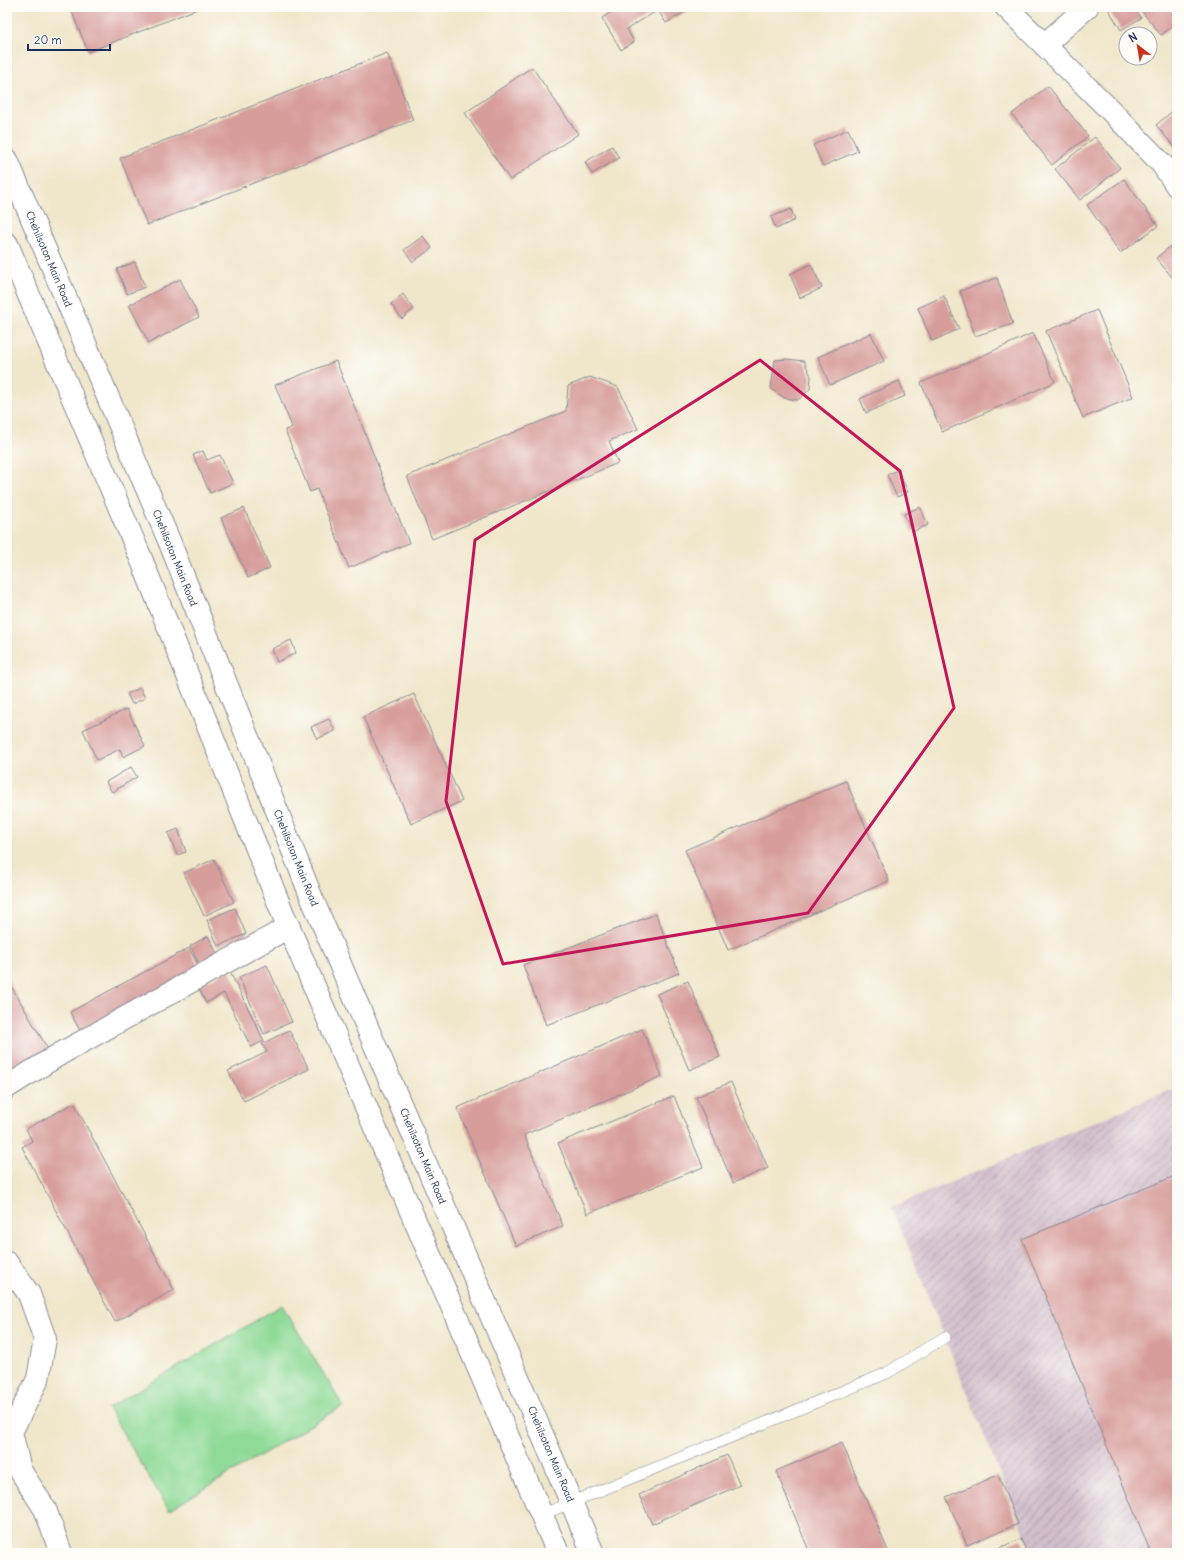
<svg xmlns="http://www.w3.org/2000/svg" width="1184" height="1560" font-family="Delius,sans-serif">
  <style>
    .industrial { fill: url(#industrial-furrows) }
    .garden { fill: #8eda96; stroke: #54847a }
    .building { fill: #d79d9b }
    .lines { fill: none; stroke-linecap: round; stroke-linejoin: round }
    .lane-casing { stroke: #868a94; stroke-width: 12 }
    .street-casing { stroke: #868a94; stroke-width: 24 }
    .secondary-casing { stroke: #868a94; stroke-width: 24 }
    .lane { stroke: #fff; stroke-width: 11 }
    .street { stroke: #fff; stroke-width: 22 }
    .secondary { stroke: #fff; stroke-width: 22 }
    .marked { fill: none; stroke: #c2185b; stroke-width: 3; stroke-linejoin: round }
    .labels { text-anchor: middle; dominant-baseline: central; stroke-width: 3; stroke-linejoin: round; paint-order: stroke }
    .street-label { font-size: 10px; fill: #1b2f5e; stroke: #fdfcf7 }
  </style>
  <defs>
    <pattern id="industrial-furrows" width="10" height="10" patternUnits="userSpaceOnUse"><rect width="10" height="10" fill="#d1bdcb"/><path d="M-1 1l2-2M0 10L10 0M9 11l2-2" fill="none" stroke="#a99aa8"/></pattern>
  </defs>
  <rect width="100%" height="100%" fill="#fdfcf7"/>
  <filter id="ink" filterUnits="userSpaceOnUse"><feTurbulence type="fractalNoise" baseFrequency=".025" numOctaves="2"/><feDisplacementMap in="SourceGraphic" scale="8" xChannelSelector="R" yChannelSelector="G"/><feConvolveMatrix kernelMatrix="1 2 1 2 8 2 1 2 1" color-interpolation-filters="sRGB"/></filter>
  <filter id="wash" filterUnits="userSpaceOnUse"><feTurbulence type="fractalNoise" baseFrequency=".012" numOctaves="4" result="noise"/><feDisplacementMap in="SourceGraphic" scale="16" xChannelSelector="R" yChannelSelector="G"/><feGaussianBlur stdDeviation="0.9" result="paint"/><feColorMatrix in="noise" values="0 0 0 0 0 0 0 0 0 0 0 0 0 0 0 0 0 1.4 0 .05"/><feComposite in="paint" operator="in"/></filter>
  <g filter="url(#wash)">
    <rect width="100%" height="100%" fill="#f0e6ca"/>
    <path class="industrial" d="M1177,1087V1553H1032L892,1207Z"/>
    <path class="garden" d="M282,1305L343,1406L169,1510L108,1408Z"/>
    <g id="blocks">
      <path class="building" d="M70,7H202L88,52Z
        M619,7H691L692,8L666,23L658,10L627,29L634,42L621,50L602,18Z
        M1107,7H1134L1141,18L1121,30Z
        M1138,7H1177V23L1161,35Z
        M387,53L413,120L147,225L120,158Z
        M532,67L578,134L510,180L465,113Z
        M1048,86L1088,136L1052,165L1012,114Z
        M1176,108L1177,109V150L1156,125Z
        M848,129L858,151L823,166L813,145Z
        M1095,137L1120,168L1080,200L1055,169Z
        M612,146L619,158L592,174L585,162Z
        M1124,179L1158,226L1120,253L1087,205Z
        M791,209L795,220L776,229L771,217Z
        M423,236L432,248L413,262L404,250Z
        M1177,241V283L1156,258Z
        M135,262L145,287L127,294L117,269Z
        M811,264L822,288L800,298L790,274Z
        M997,278L1013,324L975,336L960,291Z
        M180,279L199,317L149,343L129,305Z
        M403,294L414,309L402,319L391,304Z
        M944,296L959,329L932,341L918,308Z
        M1097,310L1133,397L1083,418L1046,331Z
        M871,333L884,361L830,385L818,357Z
        M1033,333L1055,382L942,432L921,383Z
        M787,359L804,361L811,376L810,389L798,400L785,398L771,389L775,360Z
        M336,361L409,543L349,568L317,489L310,492L285,430L292,427L275,385Z
        M590,377L618,387L638,429L609,441L618,463L432,539L407,476L566,411L568,386Z
        M899,381L905,396L866,413L860,399Z
        M203,451L207,460L220,455L233,483L210,493L193,455Z
        M898,470L908,492L897,497L887,475Z
        M920,507L928,525L912,532L904,514Z
        M244,508L270,568L248,578L221,518Z
        M291,640L296,653L277,662L272,649Z
        M140,688L145,698L132,704L127,694Z
        M414,694L462,801L411,824L363,717Z
        M127,709L145,746L123,757L120,749L97,760L83,730Z
        M329,719L335,731L317,739L311,727Z
        M131,767L137,777L112,792L106,782Z
        M846,781L889,881L728,950L685,850Z
        M178,829L186,852L177,855L168,833Z
        M214,859L234,902L204,916L184,873Z
        M235,908L246,934L218,946L207,920Z
        M656,914L679,973L546,1025L523,965Z
        M208,936L221,961L203,971L190,946Z
        M189,948L202,973L83,1036L70,1012Z
        M267,965L292,1022L264,1034L239,977Z
        M229,970L264,1041L251,1047L224,993L206,1003L198,986Z
        M7,979L49,1051L7,1076Z
        M688,981L720,1057L689,1070L657,994Z
        M642,1029L662,1076L524,1135L563,1226L516,1246L457,1108Z
        M289,1030L309,1069L244,1101L228,1071L267,1052L262,1044Z
        M731,1082L768,1168L733,1183L696,1097Z
        M674,1096L703,1167L587,1214L558,1143Z
        M74,1103L174,1290L115,1322L22,1147L32,1141L26,1129Z
        M1177,1175V1553H1151L1022,1239Z
        M842,1443L889,1553H810L776,1471Z
        M727,1455L740,1485L652,1524L639,1495Z
        M998,1475L1018,1524L967,1545L946,1497Z
        M1021,1539L1027,1553H986Z"/>
    </g>
  </g>
  <g filter="url(#ink)">
    <use href="#blocks" fill-opacity="0" stroke="#868a94" stroke-width="1"/>
    <g class="lines">
      <defs>
        <path id="lane" d="M541,1515L887,1373L945,1337"/>
        <path id="street" d="M1006,7L1112,112L1162,164L1177,186
          M1044,45L1087,7
          M7,1087L60,1054L289,927
          M7,1263L29,1294L45,1339L38,1379L11,1432L20,1470L45,1509L61,1553"/>
        <path id="secondary" d="M7,160L170,543L313,901L593,1553
          M7,244L140,556L283,914L558,1553"/>
      </defs>
      <use href="#lane" class="lane-casing"/>
      <use href="#street" class="street-casing"/>
      <use href="#secondary" class="secondary-casing"/>
      <use href="#lane" class="lane"/>
      <use href="#street" class="street"/>
      <use href="#secondary" class="secondary"/>
    </g>
  </g>
  <path class="marked" d="M760,360L900,471L954,708L808,913L503,964L446,801L475,540Z"/>
  <g class="labels">
    <g class="street-label">
      <text transform="translate(49 259) rotate(67)">Chehilsoton Main Road</text>
      <text transform="translate(175 558) rotate(68)">Chehilsoton Main Road</text>
      <text transform="translate(296 858) rotate(68)">Chehilsoton Main Road</text>
      <text transform="translate(423 1156) rotate(67)">Chehilsoton Main Road</text>
      <text transform="translate(551 1454) rotate(67)">Chehilsoton Main Road</text>
    </g>
  </g>
  <rect width="1184" height="1560" fill="none" stroke="#fdfcf7" stroke-width="24"/>
  <g transform="translate(1138 46) rotate(329)"><circle r="19" fill="#fdfcf7" stroke="#a3aaba"/>
  <path d="M0-3L7 15L0 10L-7 15Z" fill="#c8321e"/>
  <text y="-6" font-size="11" font-weight="bold" text-anchor="middle" fill="#1b2f5e">N</text>
  </g>
  <path d="M28 44v6h82v-6" fill="none" stroke="#1b2f5e" stroke-width="2"/>
  <text x="34" y="44" font-size="12" fill="#1b2f5e" stroke="#fdfcf7" stroke-width="3" paint-order="stroke">20 m</text>
</svg>
